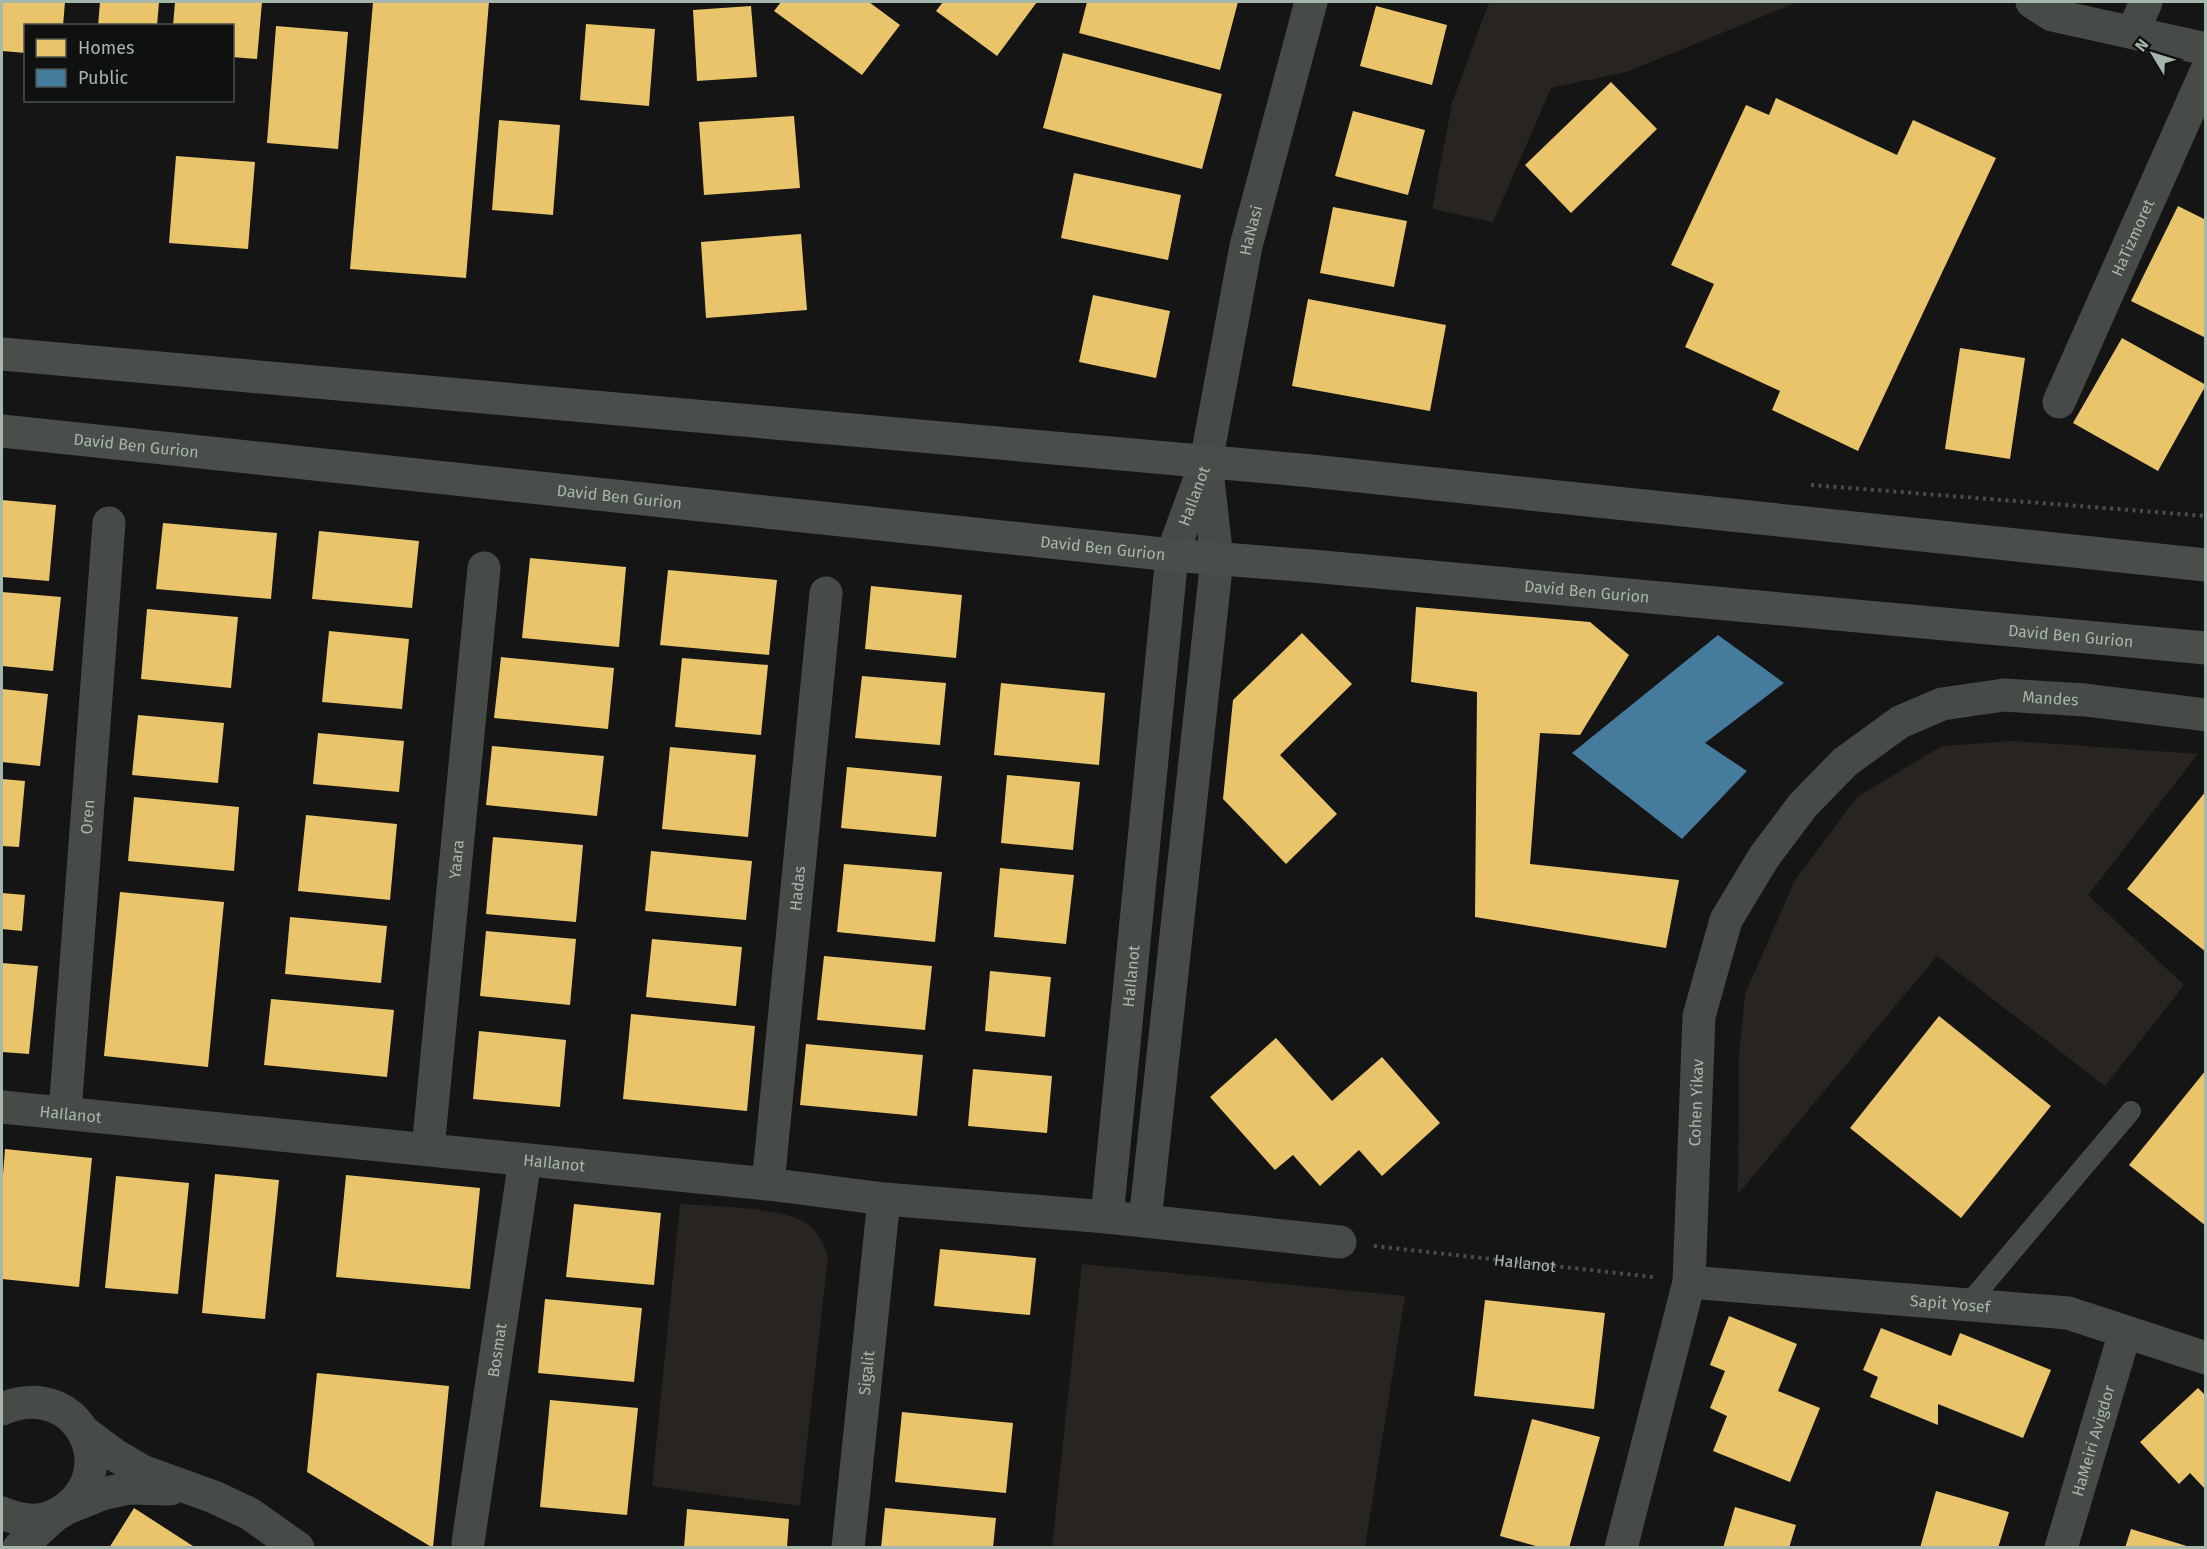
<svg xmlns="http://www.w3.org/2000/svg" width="2207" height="1549" font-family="'Fira Sans',sans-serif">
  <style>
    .green { fill: #282520 }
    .homes { fill: #e9c46a }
    .public { fill: #457b9d }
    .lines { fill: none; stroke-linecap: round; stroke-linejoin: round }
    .path { stroke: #484d49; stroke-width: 4; stroke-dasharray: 3 4.5; stroke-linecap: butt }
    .service { stroke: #464b47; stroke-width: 20 }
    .minor { stroke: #464b47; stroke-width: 33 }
    .tertiary { stroke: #464b47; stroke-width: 33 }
    .secondary { stroke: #494e4b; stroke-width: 33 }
    .labels { text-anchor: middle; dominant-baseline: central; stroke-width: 6; stroke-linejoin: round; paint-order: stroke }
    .street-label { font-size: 16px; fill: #a5b7aa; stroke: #0f1110 }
  </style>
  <rect width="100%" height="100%" fill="#151515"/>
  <path class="green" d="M1489,2H1798L1626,72L1551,88L1493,222L1432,209L1452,103Z
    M2013,741L2198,754L2088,895L2184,985L2105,1086L1937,956L1738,1194L1739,1056L1745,994L1795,880L1857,797L1942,746Z
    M680,1204C711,1206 786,1207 809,1225C819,1233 823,1245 828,1256L800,1506L652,1486Z
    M1082,1264L1405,1296L1365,1547H1052Z"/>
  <path class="homes" d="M2,2H65L63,26H26V53L2,51Z
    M100,2H159L157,26H98Z
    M175,2H262L257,59L232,57V26H173Z
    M373,2H489L466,278L350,269Z
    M781,2H869L900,25L862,75L774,11Z
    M943,2H1037L997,56L936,11Z
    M1087,2H1238L1220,70L1079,33Z
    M751,6L757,77L697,81L693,10Z
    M1376,6L1447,25L1432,85L1360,66Z
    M586,24L655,29L649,106L580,100Z
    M276,26L348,32L338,149L267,143Z
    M1063,53L1222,94L1202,169L1043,128Z
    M1611,82L1657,129L1571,213L1525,165Z
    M1776,98L1897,155L1913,120L1996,158L1858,451L1772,410L1780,391L1685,347L1714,284L1671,265L1746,105L1769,115Z
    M1353,111L1425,130L1408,195L1335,176Z
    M794,116L800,188L704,195L699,122Z
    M499,120L560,125L553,215L492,210Z
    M176,156L255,162L248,249L169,243Z
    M1074,173L1181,195L1168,260L1061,238Z
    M2178,206L2206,220V338L2131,301Z
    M1333,207L1407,221L1394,287L1320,273Z
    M801,234L807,310L706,318L701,242Z
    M1093,295L1170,311L1156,378L1079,362Z
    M1308,299L1446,325L1430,411L1292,386Z
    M2122,338L2206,385L2158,471L2073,423Z
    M1960,348L2025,358L2010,459L1945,449Z
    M2,500L56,505L49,581L2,577Z
    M163,523L277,533L271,599L156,589Z
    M319,531L419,541L412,608L312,599Z
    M530,558L626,567L619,647L522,638Z
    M668,570L777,580L769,655L660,645Z
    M871,586L962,595L956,658L865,649Z
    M2,592L61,597L53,671L2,666Z
    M1416,607L1590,622L1629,655L1580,735L1540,733L1530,864L1679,880L1666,948L1475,917L1477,692L1411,682Z
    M147,609L238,617L231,688L141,679Z
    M329,631L409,639L402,709L322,702Z
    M1302,633L1352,684L1280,755L1337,814L1286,864L1223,799L1233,700Z
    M501,657L614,668L608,729L494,718Z
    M682,658L768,665L761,735L675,727Z
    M862,676L946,683L940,745L855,738Z
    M1001,683L1105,693L1099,765L994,755Z
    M2,689L48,694L40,766L2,762Z
    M138,715L224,723L218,783L132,775Z
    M318,733L404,741L399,792L313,784Z
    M492,746L604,756L597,816L486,805Z
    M670,747L756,755L748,837L662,829Z
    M847,767L942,776L936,837L841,828Z
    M1007,775L1080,782L1073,850L1001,843Z
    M2,779L25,781L19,847L2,846Z
    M2206,791V952L2127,889Z
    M134,797L239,807L234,871L128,861Z
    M306,815L397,824L390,900L298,891Z
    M493,837L583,845L576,922L486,914Z
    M651,851L752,861L746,920L645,911Z
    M844,864L942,872L935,942L837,932Z
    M1000,868L1074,875L1066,944L994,937Z
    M120,892L224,902L208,1067L104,1056Z
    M2,893L25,895L22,931L2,929Z
    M290,917L387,926L381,983L285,974Z
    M486,931L576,939L570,1005L480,996Z
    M652,939L742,947L736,1006L646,997Z
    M824,956L932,966L925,1030L817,1020Z
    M2,963L38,966L29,1054L2,1052Z
    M990,971L1051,977L1045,1037L985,1031Z
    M271,999L394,1010L387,1077L264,1065Z
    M631,1014L755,1026L747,1111L623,1099Z
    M1939,1016L2051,1106L1961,1218L1850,1128Z
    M479,1031L566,1040L560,1107L473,1099Z
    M1276,1038L1332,1101L1382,1057L1440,1123L1382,1176L1359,1150L1320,1186L1293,1155L1275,1170L1210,1097Z
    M806,1044L923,1055L917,1116L800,1105Z
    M973,1069L1052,1076L1047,1133L968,1126Z
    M2206,1070V1226L2129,1165Z
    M5,1149L92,1158L79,1287L2,1279V1187Z
    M215,1174L279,1180L265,1319L202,1313Z
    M346,1175L480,1188L470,1289L336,1277Z
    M116,1176L189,1183L178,1294L105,1288Z
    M574,1204L661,1213L654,1285L566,1277Z
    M940,1249L1036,1258L1030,1315L934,1306Z
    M545,1299L642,1308L634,1382L538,1373Z
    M1485,1300L1605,1313L1594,1409L1474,1396Z
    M1729,1316L1797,1344L1778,1391L1820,1408L1790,1482L1713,1451L1727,1416L1710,1408L1725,1371L1710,1365Z
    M1881,1328L1951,1356L1960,1333L2051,1370L2023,1438L1938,1404V1425L1870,1397L1878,1377L1863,1370Z
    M317,1373L449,1386L433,1548L307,1472Z
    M2198,1388L2206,1396V1490L2190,1473L2179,1484L2140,1442Z
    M550,1400L638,1408L627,1515L540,1507Z
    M902,1412L1013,1423L1006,1493L895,1482Z
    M1532,1419L1600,1437L1569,1548H1543L1500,1536Z
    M1936,1491L2009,1512L1998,1548H1920Z
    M1735,1507L1796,1525L1789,1548H1723Z
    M134,1508L196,1548H109Z
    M885,1508L996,1518L993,1548H881Z
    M687,1509L789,1519L787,1548H684Z
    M2131,1529L2190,1547V1548H2125Z"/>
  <path class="public" d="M1718,635L1784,683L1705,743L1747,771L1682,839L1572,753Z"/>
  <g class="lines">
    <g class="path">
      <path d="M1811,485L2206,516"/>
      <path id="s1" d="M1374,1246L1653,1277"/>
    </g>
    <path class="service" d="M1967,1305L2131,1111"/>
    <g class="minor">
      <path d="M2032,2L2052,15L2206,49"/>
      <path d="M2133,32L2146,2"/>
      <path id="s2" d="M2059,402L2206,72"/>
      <path id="s3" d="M2,1107L768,1184L884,1199L1107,1217L1340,1242"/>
      <path id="s4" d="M65,1112L109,523"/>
      <path id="s5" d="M428,1149L484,568"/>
      <path id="s6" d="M768,1184L826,593"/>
      <path id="s7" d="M1107,1217L1172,555L1206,462"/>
      <path d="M1145,1221L1217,559L1207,471"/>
      <path id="s8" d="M1689,1282L2068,1313L2206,1358"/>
      <path id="s9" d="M468,1542L525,1160"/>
      <path id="s10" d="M848,1548L884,1199"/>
      <path id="s11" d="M1621,1548L1689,1282L1699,1016L1726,920L1764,857L1803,805L1845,762L1900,722L1942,704L2004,695L2085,700L2206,715"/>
      <path id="s12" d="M2061,1548L2125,1332"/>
    </g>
    <g class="tertiary">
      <path id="s13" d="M1206,462L1246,246L1311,2"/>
      <path d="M2,1409C80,1376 125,1475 59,1513C40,1524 21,1521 2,1513"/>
      <path d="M84,1432L115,1455L142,1471L214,1497L250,1514L298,1548"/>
      <path d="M70,1507L102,1494L129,1488L170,1489"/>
      <path d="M19,1548L53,1517"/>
    </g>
    <g class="secondary">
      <path d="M2,354L1312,471L2206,565"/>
      <path id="s14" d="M2,431L1172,555L1312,566L2206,648"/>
    </g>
  </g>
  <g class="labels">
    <g class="street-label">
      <text stroke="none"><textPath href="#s13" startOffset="236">HaNasi</textPath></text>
      <text stroke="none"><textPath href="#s2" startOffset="180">HaTizmoret</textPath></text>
      <text stroke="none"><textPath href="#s14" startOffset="135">David Ben Gurion</textPath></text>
      <text stroke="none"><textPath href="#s14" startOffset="621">David Ben Gurion</textPath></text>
      <text stroke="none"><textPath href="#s7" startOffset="728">HaIlanot</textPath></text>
      <text stroke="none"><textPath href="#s14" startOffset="1107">David Ben Gurion</textPath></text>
      <text stroke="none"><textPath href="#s14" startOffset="1593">David Ben Gurion</textPath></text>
      <text stroke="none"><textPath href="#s14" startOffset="2079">David Ben Gurion</textPath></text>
      <text stroke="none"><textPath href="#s11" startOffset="1062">Mandes</textPath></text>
      <text stroke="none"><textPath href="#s4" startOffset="296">Oren</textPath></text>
      <text stroke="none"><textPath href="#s5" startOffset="291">Yaara</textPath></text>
      <text stroke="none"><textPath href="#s6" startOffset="297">Hadas</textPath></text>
      <text stroke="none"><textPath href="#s7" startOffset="242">HaIlanot</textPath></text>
      <text stroke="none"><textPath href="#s11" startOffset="454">Cohen Yikav</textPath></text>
      <text stroke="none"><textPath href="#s3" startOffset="69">HaIlanot</textPath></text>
      <text stroke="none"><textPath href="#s3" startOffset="555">HaIlanot</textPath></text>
      <text stroke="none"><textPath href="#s1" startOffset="152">HaIlanot</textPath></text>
      <text stroke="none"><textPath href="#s8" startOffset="262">Sapit Yosef</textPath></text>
      <text stroke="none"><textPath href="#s9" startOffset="194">Bosmat</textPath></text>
      <text stroke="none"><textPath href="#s10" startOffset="176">Sigalit</textPath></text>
      <text stroke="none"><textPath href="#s12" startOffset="112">HaMeiri Avigdor</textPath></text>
    </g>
  </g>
  <rect width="2207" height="1549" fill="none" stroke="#a5b7aa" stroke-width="6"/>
  <rect x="24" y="24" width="210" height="78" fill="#0f1110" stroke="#4b534e" stroke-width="1.5"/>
  <rect x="36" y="39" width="30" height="18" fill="#e9c46a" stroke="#4b534e" stroke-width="1.5"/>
  <text x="78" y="54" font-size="18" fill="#a5b7aa">Homes</text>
  <rect x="36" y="69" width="30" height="18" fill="#457b9d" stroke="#4b534e" stroke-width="1.5"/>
  <text x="78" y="84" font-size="18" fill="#a5b7aa">Public</text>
  <g transform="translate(2153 54) rotate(308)" stroke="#0f1110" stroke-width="4.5" paint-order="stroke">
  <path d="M0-4.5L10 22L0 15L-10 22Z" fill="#a5b7aa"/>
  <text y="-9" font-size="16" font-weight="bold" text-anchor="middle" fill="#a5b7aa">N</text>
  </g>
</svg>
